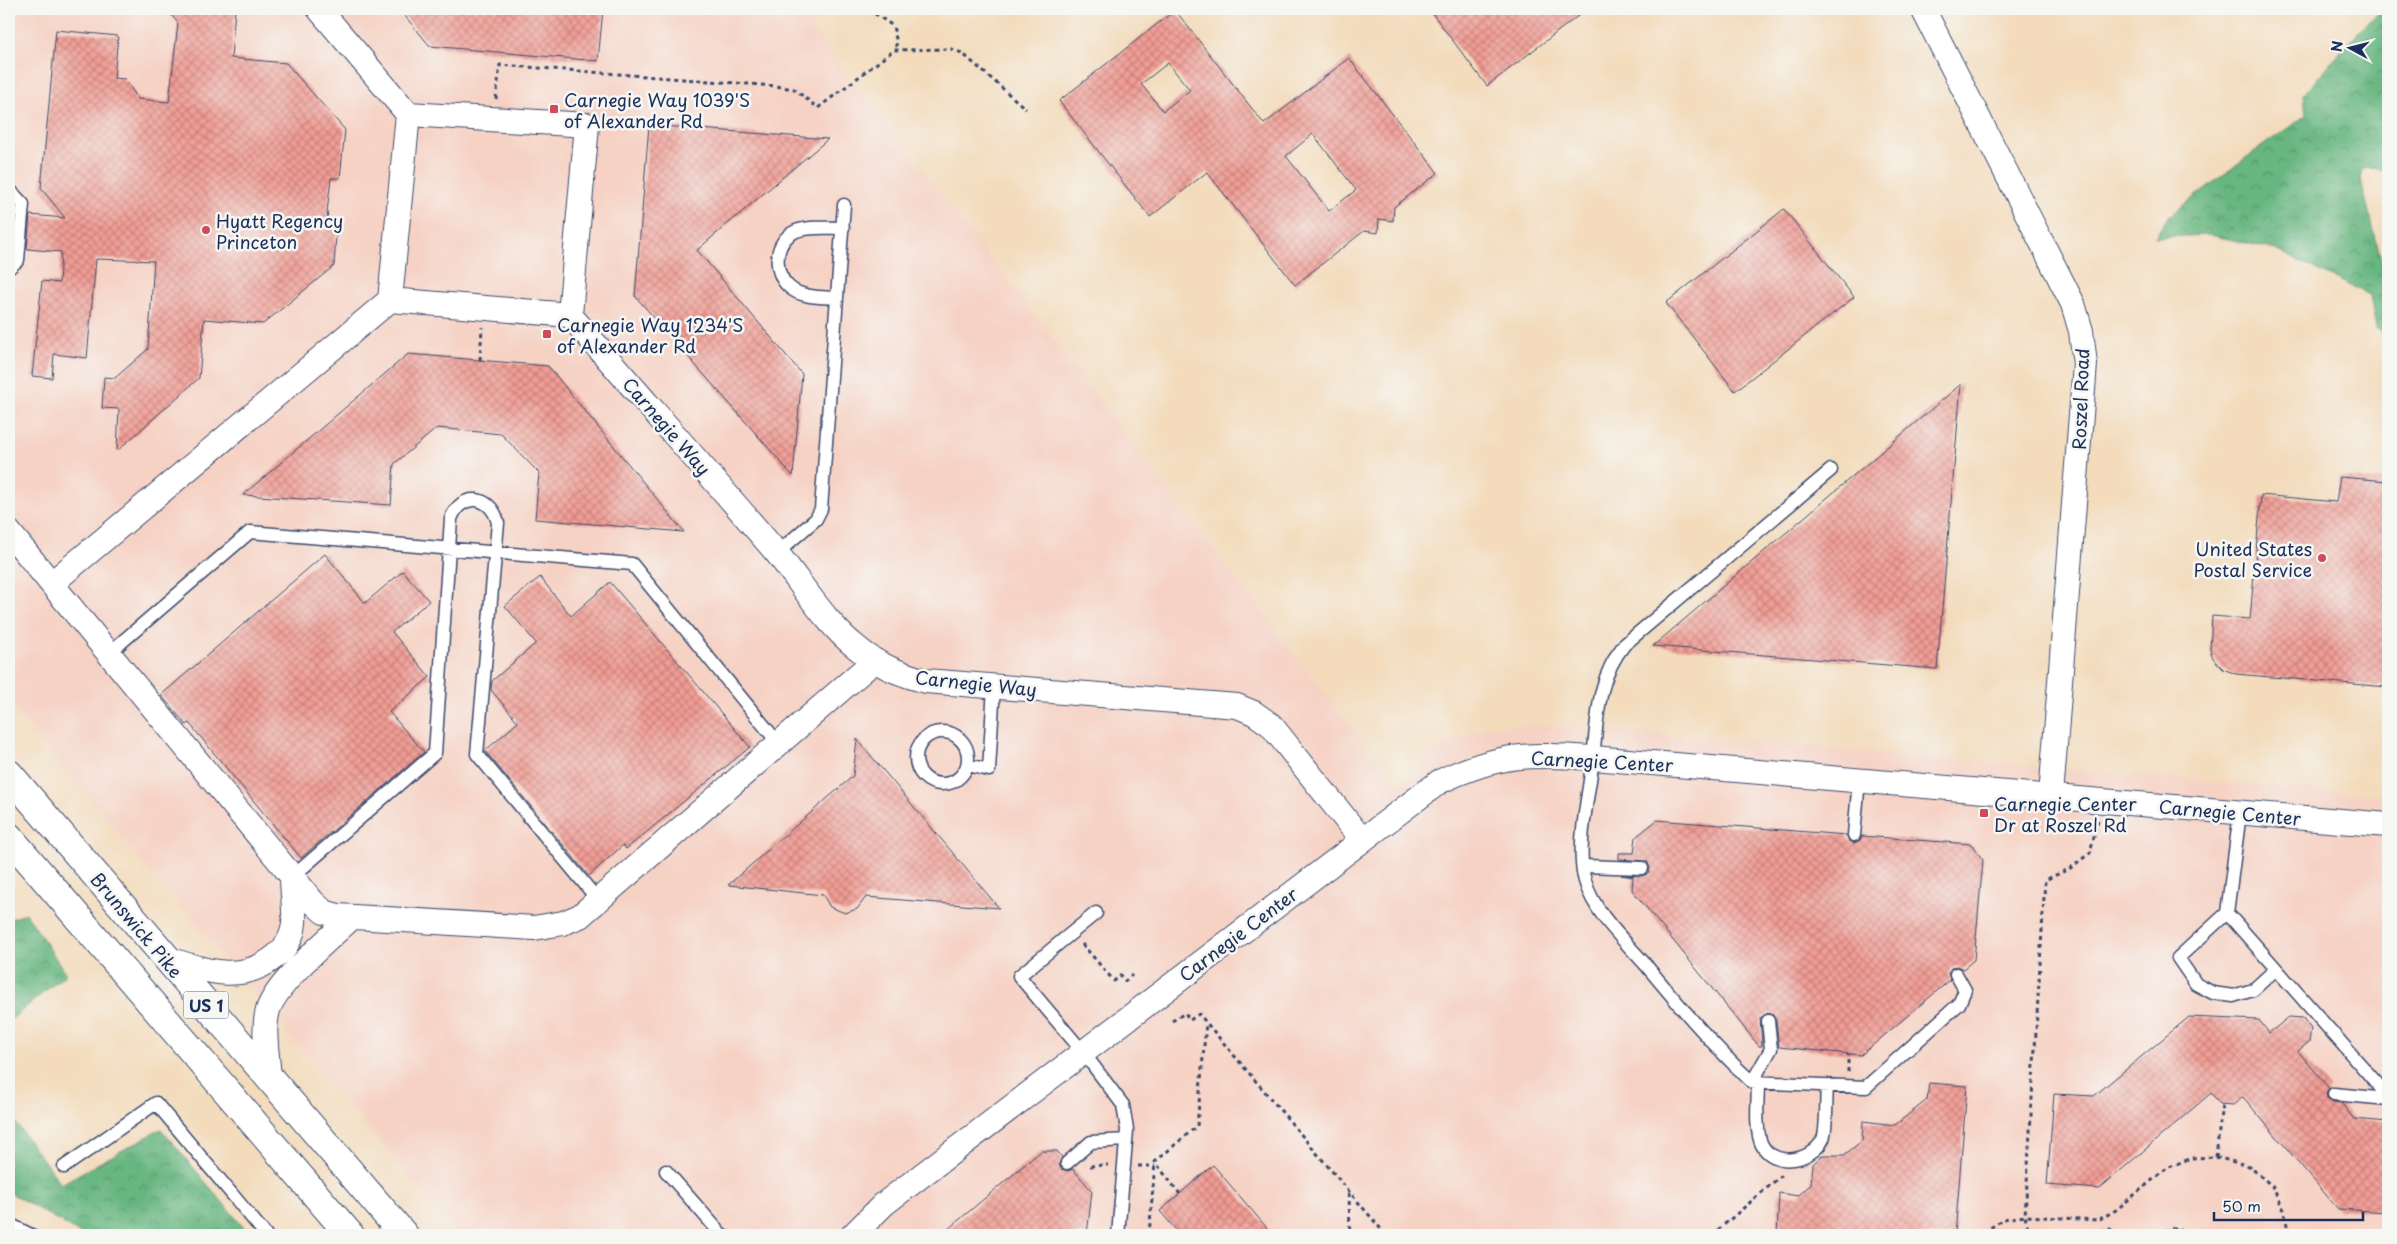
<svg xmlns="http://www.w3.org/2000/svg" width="2397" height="1244" font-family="'Playpen Sans',sans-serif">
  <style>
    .built { fill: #f6d2c4 }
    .forest { fill: url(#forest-crowns); stroke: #41726f }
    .building { fill: url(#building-cross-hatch); fill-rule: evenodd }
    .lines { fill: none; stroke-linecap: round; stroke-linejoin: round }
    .service-casing { stroke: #3b496c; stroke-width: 15 }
    .minor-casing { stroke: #3b496c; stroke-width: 26 }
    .trunk-casing { stroke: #3b496c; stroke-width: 30 }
    .path { stroke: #3b496c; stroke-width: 3; stroke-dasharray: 4 4; stroke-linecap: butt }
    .service { stroke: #fff; stroke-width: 12 }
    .minor { stroke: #fff; stroke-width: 24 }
    .trunk { stroke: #fff; stroke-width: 28 }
    .poi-dot { fill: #d1495b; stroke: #f6f6f2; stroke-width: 2 }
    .labels { text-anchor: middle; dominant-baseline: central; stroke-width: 5; stroke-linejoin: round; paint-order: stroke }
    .shield { fill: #f6f6f2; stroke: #5d6b8a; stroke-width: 1 }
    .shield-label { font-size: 16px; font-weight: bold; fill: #1b2f5e }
    .poi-label { font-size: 18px; fill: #1b2f5e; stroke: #f6f6f2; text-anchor: start }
    .street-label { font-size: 18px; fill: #1b2f5e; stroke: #f6f6f2 }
  </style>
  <defs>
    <pattern id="forest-crowns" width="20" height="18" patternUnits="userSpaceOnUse" patternTransform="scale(1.25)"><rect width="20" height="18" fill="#67b680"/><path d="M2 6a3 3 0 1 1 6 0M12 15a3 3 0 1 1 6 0" fill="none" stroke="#54946c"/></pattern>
    <pattern id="building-cross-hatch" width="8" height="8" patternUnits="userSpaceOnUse" patternTransform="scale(1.25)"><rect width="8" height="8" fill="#f29d94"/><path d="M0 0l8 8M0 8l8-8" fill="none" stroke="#c3807c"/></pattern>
  </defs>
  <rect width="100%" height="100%" fill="#f6f6f2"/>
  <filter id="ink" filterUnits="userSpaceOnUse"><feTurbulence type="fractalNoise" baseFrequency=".02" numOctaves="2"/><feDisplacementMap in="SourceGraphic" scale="10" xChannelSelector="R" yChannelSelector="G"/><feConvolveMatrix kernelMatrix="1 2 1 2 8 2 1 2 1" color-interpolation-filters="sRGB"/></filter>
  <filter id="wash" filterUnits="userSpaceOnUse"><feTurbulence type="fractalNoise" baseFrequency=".0096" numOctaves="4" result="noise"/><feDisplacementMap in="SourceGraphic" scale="20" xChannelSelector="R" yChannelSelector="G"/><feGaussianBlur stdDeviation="1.12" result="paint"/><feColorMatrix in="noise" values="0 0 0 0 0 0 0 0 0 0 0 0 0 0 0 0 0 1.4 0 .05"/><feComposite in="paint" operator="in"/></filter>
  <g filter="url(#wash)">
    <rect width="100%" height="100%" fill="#f3dbbc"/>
    <path class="built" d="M9,9H798L1398,788L1437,749L1483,727L1534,724L2388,796V1235H459L9,704Z"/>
    <path class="forest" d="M2383,9H2388V174L2375,168L2362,169L2360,178L2388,285V329L2383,333L2376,328L2370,295L2276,250L2211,235L2155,237L2168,217L2244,159L2306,115L2304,94L2353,37Z
      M26,913L66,974L9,1021V920Z
      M9,1114L61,1184L161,1129L250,1235H83L9,1192Z"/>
    <g id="blocks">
      <path class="building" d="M166,9H235L231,58L286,63L345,130L340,178H331L327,212L328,219L337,220L334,266L263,324L204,319L199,378L117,451L119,409L102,408L104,377L115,378L148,349L154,261L96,259L87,358L54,354L52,378L32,376L42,281L59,283L61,252L27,249L30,215L65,218L41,188L56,30L118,36L114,78L125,79L138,99L169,102L178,23Z
        M399,9H603L598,61L430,46Z
        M1429,9H1587L1487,86Z
        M1175,10L1264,124L1349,58L1438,173L1394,207L1393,221L1379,219L1378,233L1364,231L1295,285L1207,172L1150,217L1059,101ZM1168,63L1190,90L1163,111L1141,84ZM1313,134L1356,190L1329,211L1286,156Z
        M649,125L828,139L697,250L802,374L793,476L635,296Z
        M1784,209L1854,297L1735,391L1666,303Z
        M9,213L14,214L11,248L9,247Z
        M408,354L548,366L684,532L535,519L539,473L501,434L437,428L394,464L391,505L243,495Z
        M1961,384L1937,669L1653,646Z
        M2340,477L2388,481V613L2384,662H2388L2387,687L2236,674L2223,669L2213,658L2210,650L2212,616L2250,619L2261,495L2336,502Z
        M325,554L365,603L403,571L429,601L392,632L430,677L389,712L424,752L301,858L189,723L186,725L161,695Z
        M540,577L571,616L610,582L750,747L626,849L623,845L589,876L485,751L518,722L491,690L492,681L536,643L505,606Z
        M857,739L999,908L866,897L857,909L845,913L830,907L823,895L728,885L853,776Z
        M1657,820L1846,835L1849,841L1854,843L1860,840L1862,836L1971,844L1983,860L1974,960L1963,969L1957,966L1952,967L1948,973L1950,980L1861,1055L1779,1047L1776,1020L1772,1014L1768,1013L1760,1018L1762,1046H1759L1632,890L1633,877L1621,875L1642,876L1649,873L1650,868L1647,861L1619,859V853H1634L1636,837Z
        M2189,1017L2259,1020L2269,1033L2289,1017L2303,1018L2311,1029L2309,1042L2298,1051L2329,1088L2326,1093L2327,1098L2333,1102L2341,1103L2354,1119L2388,1122L2387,1212L2338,1209L2243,1097L2233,1105L2220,1104L2211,1093L2099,1189L2047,1185L2054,1094L2094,1096Z
        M1929,1083L1967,1086L1955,1235H1777L1779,1193L1798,1196L1811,1184L1813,1164L1823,1155H1844L1862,1141L1863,1121L1895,1125L1927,1100Z
        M1041,1151H1057L1062,1157L1059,1164L1061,1169L1068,1171L1073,1169L1092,1191L1087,1235H941Z
        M1213,1165L1273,1235H1180L1160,1211Z"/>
    </g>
  </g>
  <g filter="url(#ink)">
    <use href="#blocks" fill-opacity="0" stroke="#3b496c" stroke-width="1"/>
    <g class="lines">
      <defs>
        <path id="service" d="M9,189L23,204L18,260L9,268
          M837,298C822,297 801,298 789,287C772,271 774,241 796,231C810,226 828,228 843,228
          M1831,470L1624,645C1597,679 1598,716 1593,757C1590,792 1575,847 1585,881C1594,913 1624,940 1645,964C1679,1005 1713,1046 1752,1082L1866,1087L1959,1004L1965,990L1956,974
          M777,553L816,519L821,509L844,205
          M109,653L250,532L632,564L779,744
          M916 758a26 26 0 1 1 52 0a26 26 0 1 1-52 0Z
          M968,765L989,770L994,686
          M2240,813L2227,913L2178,958L2196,984L2213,993L2233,996L2253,990L2276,969
          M1854,835L1859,780
          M1584,866L1642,868
          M292,877L435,753L451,519C461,491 492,495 498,523L477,754L598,900
          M1096,913L1019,976L1083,1052L1123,1105L1127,1130L1118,1235
          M2227,913L2388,1096
          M1752,1082L1771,1049L1768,1021
          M1758,1083C1758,1101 1755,1122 1760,1140C1768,1168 1811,1164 1823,1139C1827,1130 1826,1097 1827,1085
          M2334,1094L2388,1099
          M1067,1163L1091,1142L1126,1140
          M64,1167L156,1103L266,1235
          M666,1171L722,1235
          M9,1224L31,1235"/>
        <path id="minor" d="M319,9L408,114L390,300L570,315
          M1923,9L2073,304L2081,331L2085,364L2051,796
          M408,114L587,125L570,315
          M570,315C638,394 708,472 776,552C800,581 826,624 856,647C877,665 900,674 926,681L1237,706L1254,713L1271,725L1362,840
          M9,532L313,902L324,912L338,916L534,928L563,923L580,916L874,661
          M52,583L390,300
          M165,958C204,970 241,985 276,956C286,948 293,936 294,923C295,908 292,892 292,877
          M269,1079C268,1057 262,1031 268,1010C277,982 329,939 352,917
          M853,1235L884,1204L1439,782C1499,753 1529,754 1593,758L2388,825"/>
        <path id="trunk" d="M9,774L404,1235
          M9,837L350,1235"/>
      </defs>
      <use href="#service" class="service-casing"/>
      <use href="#minor" class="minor-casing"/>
      <use href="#trunk" class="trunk-casing"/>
      <path class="path" d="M868,9L893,26L897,43L894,50
        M496,99L500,65L775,86L794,89L818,108L894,50L951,49L962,53L1026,109
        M480,360L482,327
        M1082,944L1114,981L1121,975L1125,981L1132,975
        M1172,1021L1185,1013L1190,1020L1199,1014L1386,1235
        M1848,1072V1054
        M2216,1157L2222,1104
        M1090,1166L1108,1165
        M1138,1166H1155
        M1349,1193L1350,1235
        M1180,1194L1155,1162L1197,1126L1206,1023
        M1149,1235L1155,1163
        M1712,1235L1782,1175
        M1989,1235V1229L2003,1219L2025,1216L2098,1220L2116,1210L2167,1168L2191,1158L2216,1157L2249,1166L2272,1186L2284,1210L2289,1235
        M2039,1235L2029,1234L2025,1216L2045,880L2069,869L2090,853L2098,820
        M2061,1235L2110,1229L2118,1235
        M2158,1235L2163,1231L2179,1227L2182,1235"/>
      <use href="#service" class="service"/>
      <use href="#minor" class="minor"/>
      <use href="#trunk" class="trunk"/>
    </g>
  </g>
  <g class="poi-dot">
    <rect x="549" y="104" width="10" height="10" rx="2.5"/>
    <circle cx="206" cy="230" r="5"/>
    <rect x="542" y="329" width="10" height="10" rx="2.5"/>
    <circle cx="2322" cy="558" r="5"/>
    <rect x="1979" y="808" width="10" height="10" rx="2.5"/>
  </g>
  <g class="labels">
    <rect class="shield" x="183.5" y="991.5" width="45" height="27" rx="4"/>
    <g class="shield-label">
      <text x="206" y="1005">US 1</text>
    </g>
    <g class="poi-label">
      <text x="564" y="99">Carnegie Way 1039'S<tspan x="564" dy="21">of Alexander Rd</tspan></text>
      <text x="216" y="220">Hyatt Regency<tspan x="216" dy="21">Princeton</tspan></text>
      <text x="557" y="324">Carnegie Way 1234'S<tspan x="557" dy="21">of Alexander Rd</tspan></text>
      <text x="2312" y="548" text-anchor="end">United States<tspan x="2312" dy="21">Postal Service</tspan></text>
      <text x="1994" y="803">Carnegie Center<tspan x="1994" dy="21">Dr at Roszel Rd</tspan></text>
    </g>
    <g class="street-label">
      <text transform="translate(2080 399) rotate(-88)">Roszel Road</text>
      <text transform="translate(667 426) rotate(49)">Carnegie Way</text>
      <text transform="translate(976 683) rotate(6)">Carnegie Way</text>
      <text transform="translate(1602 761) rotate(3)">Carnegie Center</text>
      <text transform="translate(2230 812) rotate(5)">Carnegie Center</text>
      <text transform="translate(137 925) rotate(50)">Brunswick Pike</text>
      <text transform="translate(1238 934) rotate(-37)">Carnegie Center</text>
    </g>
  </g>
  <rect width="2397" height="1244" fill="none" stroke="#f6f6f2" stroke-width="30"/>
  <g transform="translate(2350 48) rotate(277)" stroke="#f6f6f2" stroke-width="4" paint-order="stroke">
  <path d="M0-4L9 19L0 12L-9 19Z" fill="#1b2f5e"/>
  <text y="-8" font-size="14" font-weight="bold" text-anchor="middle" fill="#1b2f5e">N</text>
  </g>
  <path d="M2214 1212v8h149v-8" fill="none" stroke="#1b2f5e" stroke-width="2.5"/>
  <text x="2222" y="1212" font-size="15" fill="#1b2f5e" stroke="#f6f6f2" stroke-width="4" paint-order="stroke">50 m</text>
</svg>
